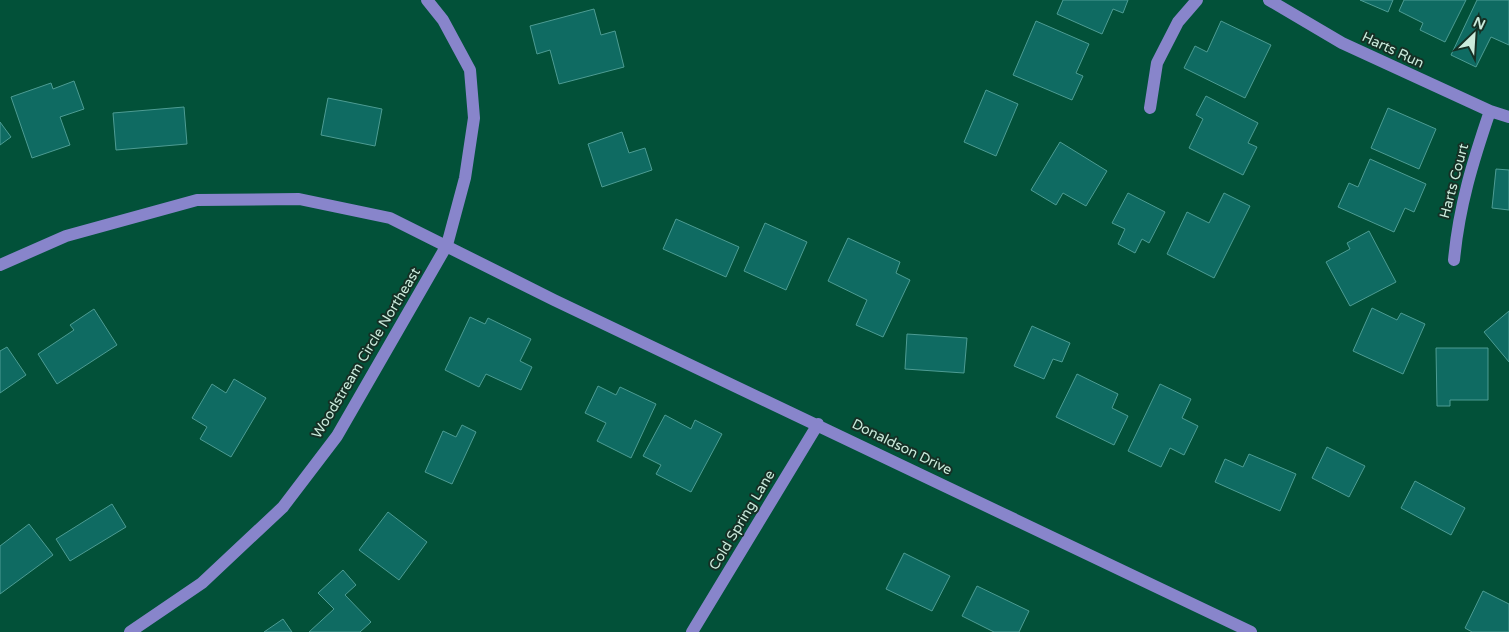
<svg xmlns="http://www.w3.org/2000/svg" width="1509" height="632" font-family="'Varela Round',sans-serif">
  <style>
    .building { fill: #0f6b62; stroke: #4d9c93 }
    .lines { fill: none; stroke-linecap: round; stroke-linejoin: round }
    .minor { stroke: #8885cb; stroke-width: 12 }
    .labels { text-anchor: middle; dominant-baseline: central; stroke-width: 4; stroke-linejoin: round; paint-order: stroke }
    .street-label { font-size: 14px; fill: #cbebdc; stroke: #153025 }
  </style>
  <rect width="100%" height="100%" fill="#025139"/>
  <path class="building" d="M1063,0H1128L1123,13L1113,9L1102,34L1057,14Z
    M1360,0H1393L1388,12Z
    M1404,0H1466L1445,42L1420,30L1423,23L1399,11Z
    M1477,0H1509V45L1491,37L1476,67L1451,55Z
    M594,9L601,35L615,31L624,67L559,84L550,50L537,54L530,26Z
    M1036,21L1089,44L1076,73L1083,76L1072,100L1013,75Z
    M1221,21L1271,45L1245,98L1184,68L1195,46L1207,52Z
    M74,81L84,109L60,117L70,145L32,158L11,97L51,83L53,89Z
    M986,90L1018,104L996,156L964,142Z
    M1206,96L1258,123L1248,143L1257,147L1243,175L1189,148L1203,119L1196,115Z
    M328,98L382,109L375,146L321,135Z
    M184,107L187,144L116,150L113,113Z
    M1388,108L1436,129L1419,169L1371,148Z
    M0,122L11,137L0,145Z
    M622,132L629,153L645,148L652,170L602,187L588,144Z
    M1060,142L1107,171L1086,206L1063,193L1056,205L1031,190Z
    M1370,159L1426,184L1414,212L1405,208L1394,232L1338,207L1349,183L1358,187Z
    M1496,169L1509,170V210L1492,208Z
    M1128,193L1165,212L1149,243L1142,239L1135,253L1118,244L1125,229L1112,223Z
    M1224,193L1250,206L1214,278L1167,254L1187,212L1209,223Z
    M676,219L739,247L726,277L663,249Z
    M765,223L807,242L786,290L744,271Z
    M1369,231L1396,282L1350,306L1326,262L1350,249L1347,243Z
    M848,238L900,262L896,273L910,280L883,337L856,325L867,300L828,281Z
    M1372,308L1397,320L1401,313L1425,324L1403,374L1353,351Z
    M94,309L117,345L57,384L38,354L74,330L70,325Z
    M1509,311V362L1484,332Z
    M470,317L485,324L488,318L531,339L520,361L532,367L521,390L486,374L479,387L445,370Z
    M1032,326L1070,343L1062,362L1053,359L1044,379L1014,366Z
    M907,334L967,338L964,373L905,369Z
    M7,347L26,375L0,393V351Z
    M1436,348H1488V400H1450V406H1437Z
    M1077,374L1118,394L1112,408L1128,416L1114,445L1056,417Z
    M234,379L266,398L231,457L200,439L207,427L192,418L212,384L226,393Z
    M1160,384L1191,399L1182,418L1198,426L1184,455L1170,448L1161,467L1128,451Z
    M598,386L616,395L620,387L656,404L631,458L597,441L606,423L585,413Z
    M665,415L691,429L695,420L722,434L691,492L656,474L661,465L643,456Z
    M462,425L476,432L452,484L425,472L443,431L456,437Z
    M1327,447L1365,466L1349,497L1312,478Z
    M1249,454L1296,474L1280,511L1215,482L1225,459L1243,467Z
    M1415,481L1465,508L1451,535L1401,508Z
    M112,504L126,527L70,561L56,539Z
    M388,512L427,542L399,580L359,550Z
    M29,524L53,555L0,594V546Z
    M904,553L950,576L932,611L886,589Z
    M343,570L356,585L345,595L371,622L360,632H309L334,609L318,593Z
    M977,586L1029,611L1019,632H994L962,616Z
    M1483,591L1509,604V632H1472L1465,628Z
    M283,619L292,632H264Z"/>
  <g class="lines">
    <path class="minor" d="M1269,0L1342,43L1490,111L1509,117
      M1150,108L1157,63L1178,22L1197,0
      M1454,260C1459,206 1473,161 1490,111
      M0,265L66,236L197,200L299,199L390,218L554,300L1251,632
      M130,632L202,583L283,507L337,436L447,245L465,178L474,118L470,70L443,20L427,0
      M692,632L818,424"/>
  </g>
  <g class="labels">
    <g class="street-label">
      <text transform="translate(1393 50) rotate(25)">Harts Run</text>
      <text transform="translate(1454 181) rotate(-75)">Harts Court</text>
      <text transform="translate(366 353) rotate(-59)">Woodstream Circle Northeast</text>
      <text transform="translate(902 447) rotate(26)">Donaldson Drive</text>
      <text transform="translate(742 520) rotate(-59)">Cold Spring Lane</text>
    </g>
  </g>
  <g transform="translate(1474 35) rotate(25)" stroke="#153025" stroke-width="4" paint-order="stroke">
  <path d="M0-4L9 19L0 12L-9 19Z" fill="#cbebdc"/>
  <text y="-8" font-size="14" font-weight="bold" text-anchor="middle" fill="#cbebdc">N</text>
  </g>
</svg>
